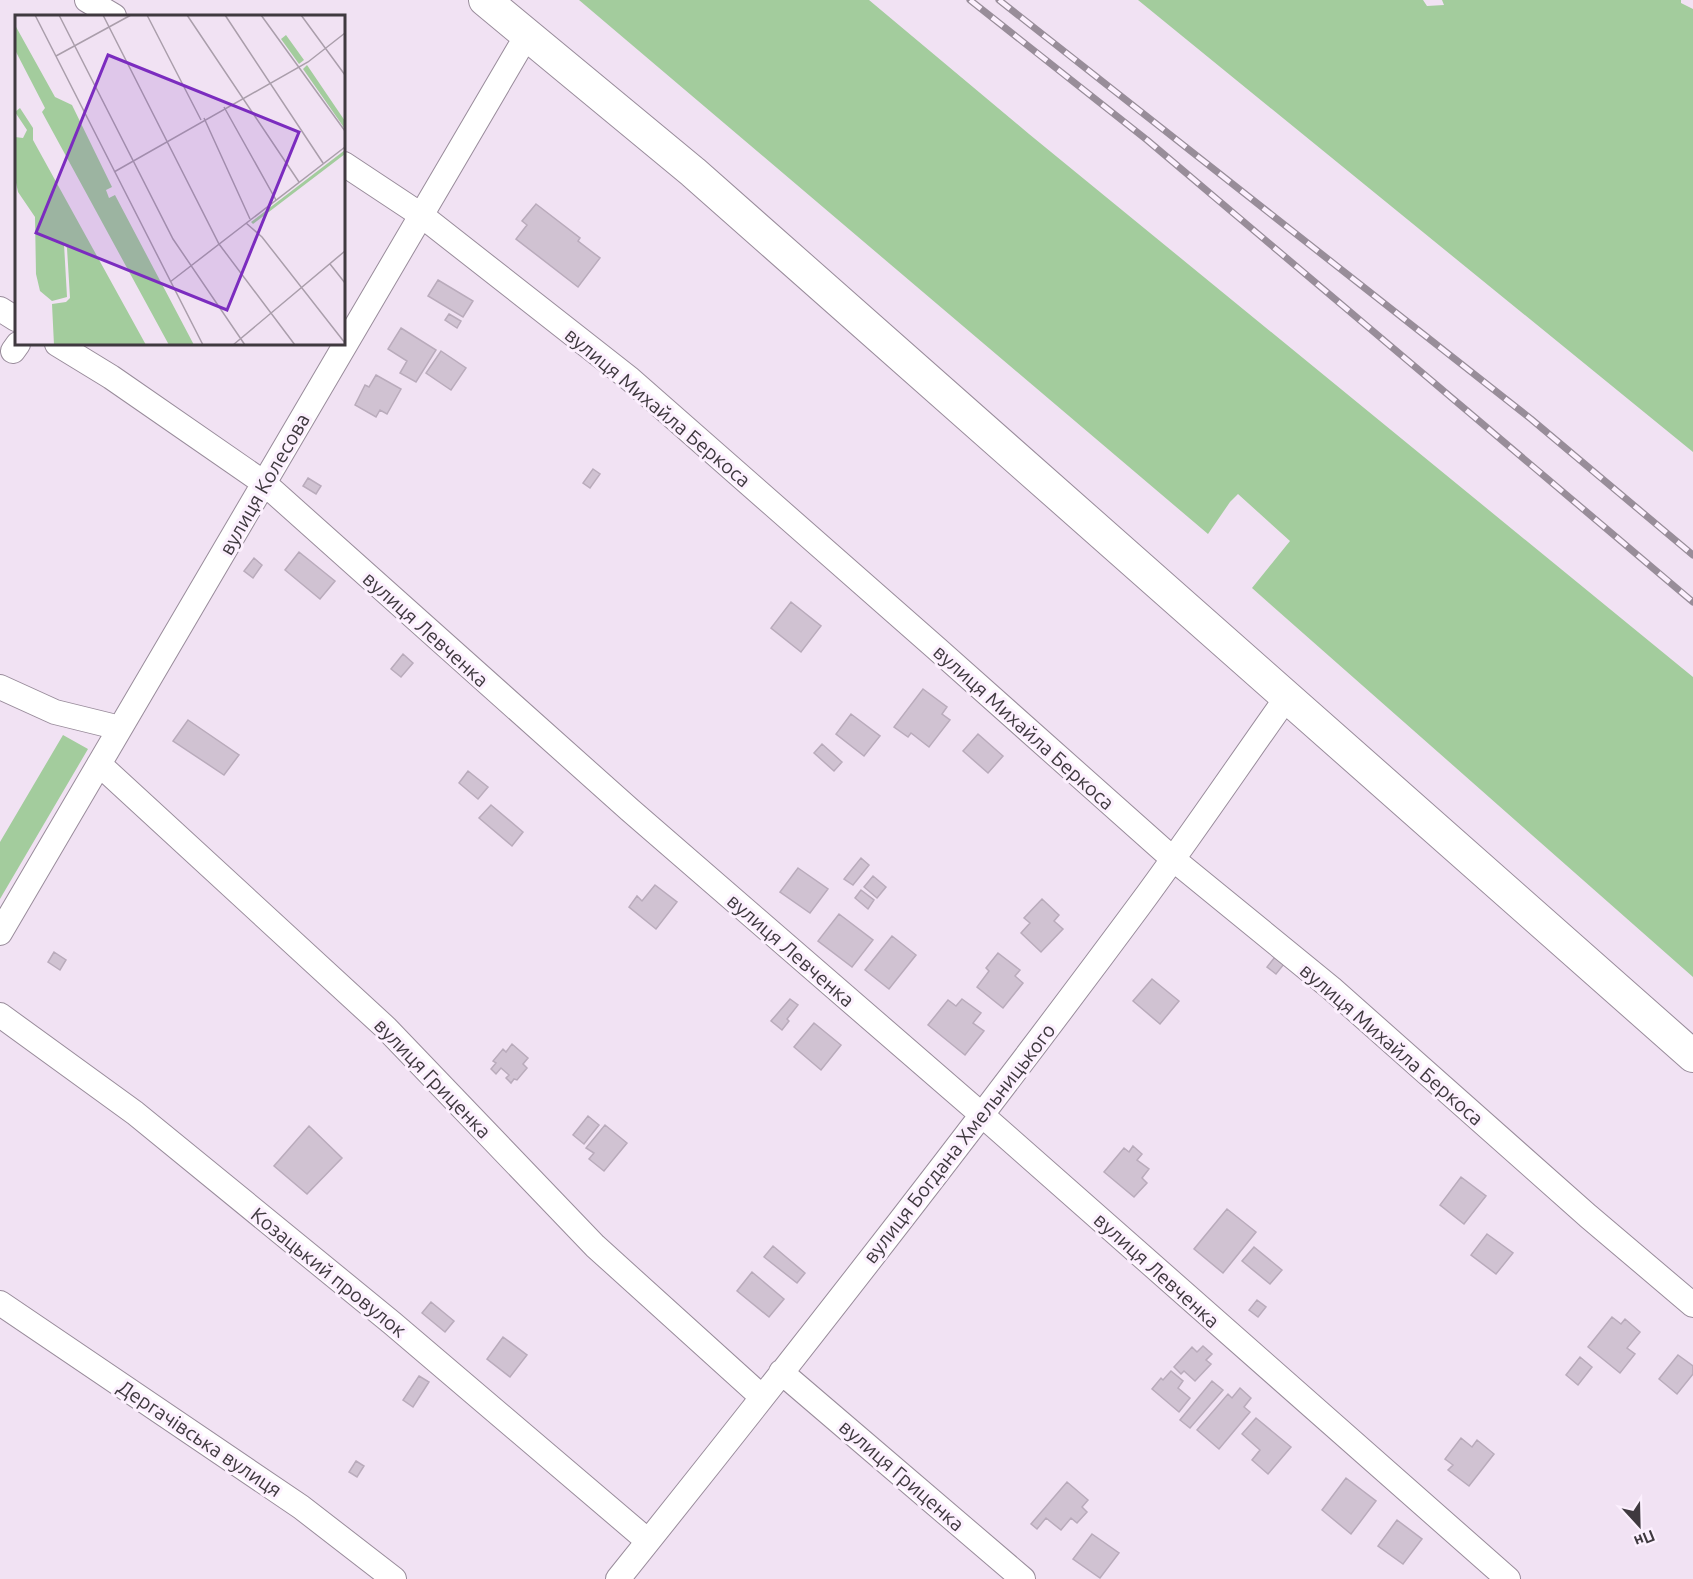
<svg xmlns="http://www.w3.org/2000/svg" width="1693" height="1579" font-family="Ubuntu,sans-serif">
  <style>
    .green { fill: #a3cc9d }
    .building { fill: #d0c2d2; stroke: #b9abbb; stroke-width: 1.5 }
    .lines { fill: none; stroke-linecap: round; stroke-linejoin: round }
    .minor-casing { stroke: #998c9b; stroke-width: 26 }
    .major-casing { stroke: #998c9b; stroke-width: 34 }
    .minor { stroke: #fff; stroke-width: 24 }
    .major { stroke: #fff; stroke-width: 32 }
    .rail-casing { stroke: #988d99; stroke-width: 7 }
    .rail { stroke: #fcf0fe; stroke-width: 4.5; stroke-dasharray: 14; stroke-linecap: butt }
    .labels { text-anchor: middle; dominant-baseline: central; stroke-width: 6; stroke-linejoin: round; paint-order: stroke }
    .street-label { font-size: 20px; fill: #3f393f; stroke: #fcf0fe }
    .inset-road { fill: none; stroke: #aa9eab; stroke-width: 1.5 }
    .view { fill: #7b2cbf; fill-opacity: 0.15; stroke: #7b2cbf; stroke-width: 3 }
    .inset-edge { fill: none; stroke: #3f393f; stroke-width: 3 }
  </style>
  <rect width="100%" height="100%" fill="#f1e2f3"/>
  <path class="green" d="M579,0H869L1029,134L1693,677V977L1252,588L1290,541L1238,494L1230,502L1208,534Z
    M1138,0H1423L1427,6L1444,5L1442,0H1681V3L1693,9V452Z
    M63,735L88,749L0,899V842Z"/>
  <path class="building" d="M536,204L580,238L578,241L600,258L578,287L516,239L527,225L522,221Z
    M438,280L473,301L463,317L428,296Z
    M449,314L461,321L457,328L445,320Z
    M401,328L436,350L416,382L400,373L407,361L388,349Z
    M441,351L466,368L451,390L426,373Z
    M376,375L401,389L387,414L380,410L376,417L355,405L365,385L369,387Z
    M593,469L600,474L590,488L583,483Z
    M308,478L321,486L316,494L303,486Z
    M299,552L335,581L320,599L285,570Z
    M254,558L262,565L253,578L244,571Z
    M791,602L821,626L801,652L771,628Z
    M403,654L413,663L401,677L391,669Z
    M923,689L947,707L942,714L950,720L929,747L911,733L908,737L894,727Z
    M851,714L880,736L864,756L836,734Z
    M188,720L239,755L224,775L173,741Z
    M978,734L1003,756L988,773L963,751Z
    M822,744L842,762L834,771L814,753Z
    M468,771L488,787L478,799L459,783Z
    M491,805L523,832L512,846L479,818Z
    M861,858L869,865L853,885L844,879Z
    M798,868L828,889L810,913L780,892Z
    M873,876L886,887L877,898L864,887Z
    M655,885L677,902L656,929L629,907L637,896L642,901Z
    M861,890L874,900L868,909L855,898Z
    M1042,899L1059,915L1054,921L1063,929L1041,952L1021,933L1030,923L1024,918Z
    M839,914L873,940L852,967L818,941Z
    M892,936L916,955L889,989L865,970Z
    M54,952L66,960L60,970L48,962Z
    M998,953L1020,970L1015,976L1023,983L1003,1008L977,987L989,971L986,968Z
    M1275,957L1284,964L1276,974L1267,967Z
    M1152,979L1179,1001L1160,1024L1133,1001Z
    M790,999L798,1005L787,1019L789,1021L782,1030L771,1021Z
    M962,999L981,1013L973,1023L984,1031L965,1055L928,1025L948,1000L956,1006Z
    M814,1023L841,1045L821,1070L794,1047Z
    M512,1044L528,1058L523,1064L527,1068L517,1080L514,1079L511,1083L506,1078L509,1075L501,1068L496,1074L491,1069L496,1063L493,1061L503,1049L506,1052Z
    M588,1116L599,1125L584,1144L573,1135Z
    M605,1125L627,1143L604,1171L589,1159L594,1153L586,1148Z
    M309,1126L342,1158L307,1194L274,1166Z
    M1133,1146L1142,1154L1137,1160L1149,1169L1142,1178L1147,1183L1134,1197L1104,1172L1124,1148L1129,1152Z
    M1461,1177L1486,1196L1464,1224L1440,1205Z
    M1227,1209L1256,1232L1223,1273L1194,1249Z
    M1487,1234L1513,1253L1496,1274L1471,1255Z
    M773,1246L805,1273L797,1283L764,1257Z
    M1254,1247L1282,1270L1270,1284L1242,1261Z
    M752,1272L784,1299L769,1317L737,1291Z
    M1257,1300L1266,1307L1258,1317L1249,1310Z
    M431,1302L454,1321L445,1332L422,1313Z
    M1612,1317L1621,1324L1625,1319L1640,1332L1627,1348L1635,1354L1620,1373L1588,1347Z
    M503,1337L527,1355L510,1377L487,1359Z
    M1203,1346L1212,1354L1206,1360L1211,1364L1195,1381L1184,1371L1181,1374L1174,1367L1192,1347L1197,1352Z
    M1678,1355L1693,1366V1374L1677,1394L1659,1379Z
    M1580,1357L1592,1367L1578,1385L1566,1375Z
    M1171,1371L1183,1381L1178,1388L1190,1398L1179,1412L1152,1389L1161,1378L1163,1380Z
    M419,1376L429,1382L413,1407L403,1400Z
    M1212,1381L1223,1390L1190,1428L1180,1420Z
    M1240,1388L1251,1398L1244,1407L1250,1412L1219,1449L1197,1430L1228,1394L1232,1398Z
    M1256,1418L1291,1447L1268,1474L1252,1460L1260,1450L1242,1434Z
    M1461,1438L1472,1447L1477,1440L1494,1454L1469,1486L1448,1470L1453,1465L1445,1459Z
    M356,1461L364,1466L357,1477L349,1472Z
    M1346,1478L1376,1501L1351,1534L1322,1510Z
    M1067,1482L1088,1500L1082,1507L1087,1512L1077,1523L1071,1518L1061,1530L1046,1518L1037,1529L1031,1524Z
    M1397,1520L1422,1539L1403,1564L1378,1546Z
    M1092,1534L1119,1553L1100,1578L1073,1559Z"/>
  <g class="lines">
    <defs>
      <path id="minor" d="M87,0L114,16
        M344,164L421,215L630,379L936,648L1173,859L1331,988L1588,1216L1693,1305
        M0,309L16,319
        M57,344L111,377L264,483L630,810L982,1115L1508,1579
        M13,351L18,344
        M0,687L55,712L120,728
        M99,764L386,1028L595,1246L762,1397
        M0,933L527,35
        M0,1015L135,1113L392,1323L648,1541
        M0,1303L301,1507L394,1579
        M781,1372L1023,1579
        M618,1579C795,1358 970,1134 1139,906C1190,837 1238,766 1287,697"/>
      <path id="major" d="M485,0L693,172L1693,1056"/>
    </defs>
    <use href="#minor" class="minor-casing"/>
    <use href="#major" class="major-casing"/>
    <use href="#minor" class="minor"/>
    <use href="#major" class="major"/>
    <defs>
      <path id="rail" d="M970,0L1147,140L1693,602
        M999,0L1531,419L1693,555"/>
    </defs>
    <use href="#rail" class="rail-casing"/>
    <use href="#rail" class="rail"/>
  </g>
  <g class="labels">
    <g class="street-label">
      <text transform="translate(658 407) rotate(40)">вулиця Михайла Беркоса</text>
      <text transform="translate(264 484) rotate(-60)">вулиця Колесова</text>
      <text transform="translate(426 629) rotate(42)">вулиця Левченка</text>
      <text transform="translate(1024 727) rotate(42)">вулиця Михайла Беркоса</text>
      <text transform="translate(791 950) rotate(41)">вулиця Левченка</text>
      <text transform="translate(1392 1044) rotate(41)">вулиця Михайла Беркоса</text>
      <text transform="translate(433 1078) rotate(46)">вулиця Гриценка</text>
      <text transform="translate(959 1143) rotate(-52)">вулиця Богдана Хмельницького</text>
      <text transform="translate(1157 1270) rotate(42)">вулиця Левченка</text>
      <text transform="translate(329 1272) rotate(39)">Козацький провулок</text>
      <text transform="translate(200 1438) rotate(34)">Дергачівська вулиця</text>
      <text transform="translate(902 1475) rotate(41)">вулиця Гриценка</text>
    </g>
  </g>
  <g transform="translate(15 15)">
    <rect width="330" height="330" fill="#f1e2f3"/>
    <path d="M0,10L40,82L57,90L97,172L91,175L94,183L100,180L179,330H154L27,97L30,93L0,35ZM271,20L289,45L284,49L266,24ZM292,50L330,106V114L288,54ZM5,93L18,113V125L131,330H39L37,289L51,287L55,283L52,233L49,229L52,282L37,286L25,276L21,259L20,202L3,177L0,163V122L8,123L12,115L0,97ZM330,135V139L238,209L236,207Z" fill="#a3cc9d"/>
    <path class="inset-road" d="M20,0L188,330M44,0L158,224L230,330M88,0L204,229L280,330M132,0L186,105M172,0L284,167M210,0L308,148M246,0L330,116M286,0L330,60M41,41L116,0M209,92L261,185M189,103L235,204M99,157L293,47L330,18M231,208L247,222L330,328M315,249L330,268M155,267L330,132M218,330L330,236"/>
    <path class="view" d="M93,40L284,117L212,295L21,218Z"/>
    <rect width="330" height="330" class="inset-edge"/>
  </g>
  <g transform="translate(1639 1525) rotate(158)" stroke="#fcf0fe" stroke-width="4.5" paint-order="stroke">
  <path d="M0-4.5L10 22L0 15L-10 22Z" fill="#3f393f"/>
  <text y="-9" font-size="16" font-weight="bold" text-anchor="middle" fill="#3f393f">Пн</text>
  </g>
</svg>
